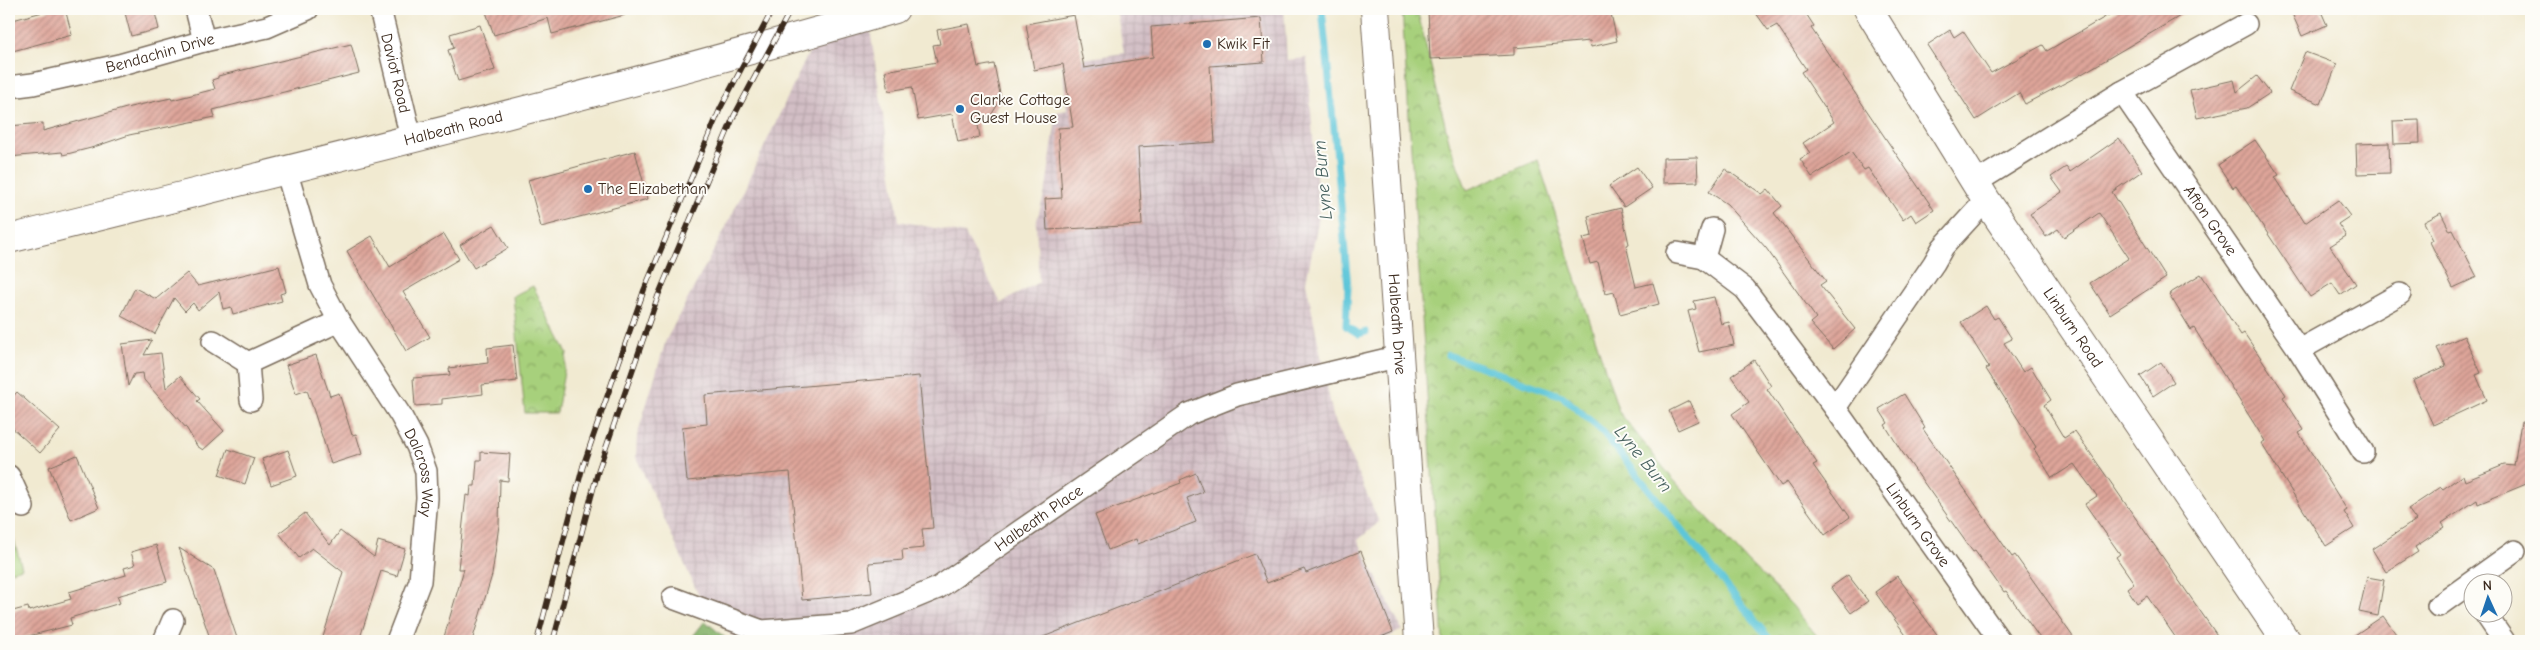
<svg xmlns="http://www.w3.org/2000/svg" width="2540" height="650" font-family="'Comic Neue',sans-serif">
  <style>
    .industrial { fill: url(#industrial-grid) }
    .grass { fill: #a7d07b; stroke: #717d4c }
    .forest { fill: url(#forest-crowns); stroke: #606e44 }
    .park { fill: url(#park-crowns); stroke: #717d4c }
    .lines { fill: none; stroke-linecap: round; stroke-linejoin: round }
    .stream { stroke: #5dc6d9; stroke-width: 7 }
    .building { fill: url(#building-hatch) }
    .street-casing { stroke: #7b6d5d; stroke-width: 24 }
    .secondary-casing { stroke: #7b6d5d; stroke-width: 30 }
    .primary-casing { stroke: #7b6d5d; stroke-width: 30 }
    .street { stroke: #fff; stroke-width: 21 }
    .secondary { stroke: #fff; stroke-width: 28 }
    .primary { stroke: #fff; stroke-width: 28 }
    .rail-casing { stroke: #3b2a1e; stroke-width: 5.5 }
    .rail { stroke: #fdfcf7; stroke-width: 4; stroke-dasharray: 11; stroke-linecap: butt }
    .poi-dot { fill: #1f6fb2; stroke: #fdfcf7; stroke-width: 2 }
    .labels { text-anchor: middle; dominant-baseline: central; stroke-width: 4; stroke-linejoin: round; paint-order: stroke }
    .poi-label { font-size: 16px; fill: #3b2a1e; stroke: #fdfcf7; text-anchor: start }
    .street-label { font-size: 16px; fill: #3b2a1e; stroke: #fdfcf7 }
    .water-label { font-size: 18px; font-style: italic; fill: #47615f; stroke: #fdfcf7 }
  </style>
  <defs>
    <pattern id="industrial-grid" width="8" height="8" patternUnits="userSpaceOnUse" patternTransform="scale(1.25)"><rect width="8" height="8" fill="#d2bec5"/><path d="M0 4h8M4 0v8" fill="none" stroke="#b5a3a9"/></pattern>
    <pattern id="forest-crowns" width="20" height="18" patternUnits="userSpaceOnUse" patternTransform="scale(1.25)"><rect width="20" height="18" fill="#85b26b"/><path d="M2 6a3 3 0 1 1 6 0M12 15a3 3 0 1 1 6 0" fill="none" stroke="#6e9157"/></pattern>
    <pattern id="park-crowns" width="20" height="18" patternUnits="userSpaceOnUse" patternTransform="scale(1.25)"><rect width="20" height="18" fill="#a7d07b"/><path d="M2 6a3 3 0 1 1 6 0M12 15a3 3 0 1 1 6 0" fill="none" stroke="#89a964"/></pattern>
    <pattern id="building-hatch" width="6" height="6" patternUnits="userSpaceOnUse" patternTransform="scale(1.25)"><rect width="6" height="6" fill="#dea59a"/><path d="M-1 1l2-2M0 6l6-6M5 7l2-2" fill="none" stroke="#b5877d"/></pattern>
  </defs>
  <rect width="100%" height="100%" fill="#fdfcf7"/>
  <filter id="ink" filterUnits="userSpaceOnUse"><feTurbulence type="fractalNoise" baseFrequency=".02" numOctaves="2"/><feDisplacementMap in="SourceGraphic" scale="10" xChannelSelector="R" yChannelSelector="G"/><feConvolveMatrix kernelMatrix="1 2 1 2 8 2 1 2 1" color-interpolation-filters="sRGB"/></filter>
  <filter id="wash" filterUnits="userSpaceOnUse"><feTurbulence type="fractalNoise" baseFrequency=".0096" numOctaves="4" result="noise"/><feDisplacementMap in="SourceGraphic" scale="20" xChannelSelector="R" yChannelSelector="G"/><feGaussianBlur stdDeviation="1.12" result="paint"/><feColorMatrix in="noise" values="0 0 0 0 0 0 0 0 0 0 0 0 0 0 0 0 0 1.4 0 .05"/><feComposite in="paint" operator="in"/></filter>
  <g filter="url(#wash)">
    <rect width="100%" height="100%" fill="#f1ead1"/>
    <path class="industrial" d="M1116,9H1284L1287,60L1307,58L1319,217L1306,282L1333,416L1379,522L1358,540L1402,630L1380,641H737L704,607L636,457L637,436L666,340L726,227L819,31L868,16L899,221L965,234L1001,303L1039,282L1036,223L1046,188L1057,112L1067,110L1062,62L1124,53Z"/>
    <path class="grass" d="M9,523L22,568L9,572Z"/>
    <path class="forest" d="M705,621L729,641H689Z"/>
    <path class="park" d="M1402,9H1417L1450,145L1467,190L1538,160L1619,412L1671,477L1746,560L1791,604L1821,641H1443Z
      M533,286L567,353L557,413H525L513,296Z"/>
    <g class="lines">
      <path class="stream" d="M1322,9L1337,159L1348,287L1346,326L1359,334L1366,332
        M1448,355L1562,396L1602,431L1771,641"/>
    </g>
    <g id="blocks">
      <path class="building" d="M54,9H65L72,35L9,52V21Z
        M124,9H154L159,29L131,36Z
        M485,9H624L625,15L552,34L548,18L494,35Z
        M1428,9H1610L1617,41L1591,47L1590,41L1514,48V55L1430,59Z
        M1753,9H1803L1814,26L1811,28L1934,210L1916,222L1911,214L1903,220L1868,168L1864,170L1851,152L1812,177L1800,159L1810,153L1803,143L1834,122L1801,72L1806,69L1777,25L1768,30Z
        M2119,9H2192L2080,75L2025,104L2019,93L1976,120L1927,45L1950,30L1954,37L1963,31L1991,73L2043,45L2047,51Z
        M2290,9H2320L2327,25L2302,36Z
        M1074,15L1084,68L1153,57L1151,27L1261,18L1264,62L1210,66L1215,142L1138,147L1142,225L1047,230L1045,199L1062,198L1058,128L1073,127L1063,64L1034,70L1026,24Z
        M969,24L978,67L994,64L1001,99L990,117L977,119L980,137L958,142L952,114L918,120L912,87L889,91L885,71L937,62L933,45L940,44L937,30Z
        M480,25L495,70L458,81L448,50L454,48L450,34Z
        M351,44L359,73L213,110L215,117L129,135L91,148L63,155L62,152L9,157V126L43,123V131L130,107L171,98L172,100L215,89L212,80L218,78V76Z
        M2305,52L2337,64L2321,104L2289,91Z
        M2257,76L2270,93L2247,108L2197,118L2190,90L2234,80L2237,92Z
        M2419,120L2420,143L2394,144L2393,121Z
        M2119,138L2142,171L2112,192L2166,278L2110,314L2090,283L2129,258L2099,213L2064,237L2058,229L2046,237L2030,214L2062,192L2051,177L2066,167L2070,172Z
        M2255,140L2279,175L2275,177L2305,223L2338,200L2350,216L2338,224L2346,236L2330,246L2356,284L2340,295L2332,283L2310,297L2236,186L2233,188L2218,165Z
        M2389,143L2390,173L2357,174L2356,144Z
        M635,151L648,199L541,227L528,180Z
        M1697,157L1698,182L1663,183V158Z
        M1637,167L1652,188L1624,207L1609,186Z
        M1725,169L1762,194L1768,189L1782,206L1774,213L1826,281L1820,285L1855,329L1833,349L1810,323L1816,318L1766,248L1727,204L1709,192Z
        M1621,208L1629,244L1626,245L1636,287L1653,283L1659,304L1620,314L1614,292L1606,294L1598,262L1590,264L1583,238L1592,236L1588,216Z
        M2441,213L2450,231L2453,230L2477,277L2453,288L2430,242L2433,240L2424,222Z
        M494,225L508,248L474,268L460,245Z
        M444,234L459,259L403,292L430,337L406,351L347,251L372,236L390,267Z
        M279,266L286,292L280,294L282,301L233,314L231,307L223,309L219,292L198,310L193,303L185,311L174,298L155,334L121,316L135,288L156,299L187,273L198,286Z
        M2201,274L2241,335L2244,333L2286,395L2283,397L2304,430L2299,433L2347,510L2344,512L2354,528L2326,546L2261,443L2265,441L2194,328L2191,330L2169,294Z
        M1714,297L1721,324L1729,322L1734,345L1699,352L1688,311L1696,309L1694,301Z
        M1986,306L1994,319L1998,317L2012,339L2004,343L2023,372L2031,367L2051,400L2044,405L2064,438L2075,431L2221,641H2178L2147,596L2137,603L2127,588L2134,583L2116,557L2120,554L2085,504L2097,496L2074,464L2052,478L2034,449L2036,447L1986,369L1989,367L1961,322Z
        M2464,336L2481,373L2476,375L2487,400L2433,425L2413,381L2446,366L2437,348Z
        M152,340L144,355L161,353L166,388L180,376L200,399L197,401L224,431L203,450L197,446L187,429L144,380L143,373L134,374L128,386L122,344Z
        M513,345L517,381L482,385L483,394L442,399V404L415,406L413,378L450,375L449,368L488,363L487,348Z
        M316,355L330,396L339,393L352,435L356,434L362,454L331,464L307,390L296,394L286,365Z
        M1754,360L1771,386L1767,389L1817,463L1813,465L1850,517L1825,535L1787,482L1781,486L1732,414L1749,402L1731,376Z
        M2161,362L2174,382L2153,396L2140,376Z
        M919,376L933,528L922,529L924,548L902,550L903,560L869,563L872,593L802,600L790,472L687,481L682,427L707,424L705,395Z
        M17,392L60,430L40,453L9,425V401Z
        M1904,394L1925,428L1923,429L2012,557L2015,555L2076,641H2042L2006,591L2004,592L1975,551L1973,552L1900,449L1885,425L1888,423L1879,409Z
        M1689,401L1698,421L1678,430L1669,411Z
        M2521,422L2531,423V482L2478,504L2477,500L2442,523L2445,527L2415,547L2418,552L2386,572L2372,549L2416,520L2408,509L2441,487L2443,489L2463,475L2465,481L2504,465L2514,466Z
        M228,449L254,458L245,484L219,475Z
        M288,450L297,476L271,485L262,459Z
        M481,452L510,454L508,481L500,480L499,525L492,575L472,641H457L444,637L464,569H458L466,495L470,496L471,486H475L477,460H481Z
        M77,455L99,508L71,520L49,467Z
        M1196,473L1203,492L1187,498L1196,522L1138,544L1136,539L1108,550L1095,515L1181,483L1180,480Z
        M305,513L330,545L340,531L374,557L378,541L405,549L397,576L381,571L359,641H335L323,637L343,572L312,548L299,558L279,533Z
        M156,545L167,582L117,596L120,603L70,618L72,625L9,641V612L28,607L29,611L71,599L69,592L126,575L124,568L135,565L131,552Z
        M179,548L214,570L238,641H211Z
        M1361,551L1393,632L1371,641H1033L1255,554L1267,583L1304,569L1306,573Z
        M1848,575L1868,601L1851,613L1831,587Z
        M1897,576L1915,600L1913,602L1942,641H1910L1875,592Z
        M2367,577L2384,580L2378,616L2359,612Z
        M2383,616L2401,641H2346Z"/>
    </g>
  </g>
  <g filter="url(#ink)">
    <use href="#blocks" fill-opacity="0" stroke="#7b6d5d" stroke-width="1"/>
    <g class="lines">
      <defs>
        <g id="street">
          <path d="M196,9L204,41"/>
          <path id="s1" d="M380,9L411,138"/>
          <path id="s2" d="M9,87L33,84L119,65L204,41L267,27L308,9"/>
          <path id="s3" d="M2122,92L2299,350L2363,452"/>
          <path id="s4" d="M286,170L320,285L339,321L401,416L417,446L426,471L427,498L420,581L397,641"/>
          <path d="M1975,183L2122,92L2246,24"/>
          <path d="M1677,253L1704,258L1712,229"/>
          <path id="s5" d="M1704,258L1745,289L1835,408L2000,641"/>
          <path d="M213,341L248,363"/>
          <path d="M2299,350L2400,294"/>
          <path d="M251,400L248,363L339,321"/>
          <path d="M1835,408L1934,263L1943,247L1986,200"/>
          <path d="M9,476L23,507"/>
          <path id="s6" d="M673,598L762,631L851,624L938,588L1189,414L1237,395L1400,356"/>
          <path d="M2438,606L2515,551"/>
          <path d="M2484,612L2504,641"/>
          <path d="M164,641L173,620"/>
        </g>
        <g id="secondary">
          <path id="s7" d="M1375,9L1419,641"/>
          <path id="s8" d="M1868,9L1986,200L2286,641"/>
        </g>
        <g id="primary">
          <path id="s9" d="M9,239C304,165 602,95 895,9"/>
        </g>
      </defs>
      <use href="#street" class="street-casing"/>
      <use href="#secondary" class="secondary-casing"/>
      <use href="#primary" class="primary-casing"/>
      <use href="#street" class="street"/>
      <use href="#secondary" class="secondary"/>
      <use href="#primary" class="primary"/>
      <defs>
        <path id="rail" d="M537,641L583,466L644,290L720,109L773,9
          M553,641L598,471L658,296L734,116L791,9"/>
      </defs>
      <use href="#rail" class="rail-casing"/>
      <use href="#rail" class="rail"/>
    </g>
  </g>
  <g class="poi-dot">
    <circle cx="1207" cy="44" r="5"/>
    <circle cx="960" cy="109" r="5"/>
    <circle cx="588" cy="189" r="5"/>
  </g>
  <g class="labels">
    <g class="poi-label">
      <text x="1217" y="44">Kwik Fit</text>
      <text x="970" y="100">Clarke Cottage<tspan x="970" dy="18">Guest House</tspan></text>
      <text x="598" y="189">The Elizabethan</text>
    </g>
    <g class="street-label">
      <text stroke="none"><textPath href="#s2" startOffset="155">Bendachin Drive</textPath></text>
      <text stroke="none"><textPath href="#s1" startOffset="66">Daviot Road</textPath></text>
      <text stroke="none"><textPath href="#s9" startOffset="458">Halbeath Road</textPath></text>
      <text stroke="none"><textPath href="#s3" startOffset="156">Afton Grove</textPath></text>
      <text stroke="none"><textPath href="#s7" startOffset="316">Halbeath Drive</textPath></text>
      <text stroke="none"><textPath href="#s8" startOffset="379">Linburn Road</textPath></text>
      <text stroke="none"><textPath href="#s4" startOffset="335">Dalcross Way</textPath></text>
      <text stroke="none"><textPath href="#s6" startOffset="401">Halbeath Place</textPath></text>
      <text stroke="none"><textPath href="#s5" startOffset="344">Linburn Grove</textPath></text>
    </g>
    <g class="water-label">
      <text transform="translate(1323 180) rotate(-95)">Lyne Burn</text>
      <text transform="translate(1643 459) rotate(51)">Lyne Burn</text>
    </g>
  </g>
  <rect width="2540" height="650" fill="none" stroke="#fdfcf7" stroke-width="30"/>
  <g transform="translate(2488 598) rotate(357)"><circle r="24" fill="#fdfcf7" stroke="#afa8a0"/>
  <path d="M0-4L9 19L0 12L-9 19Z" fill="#1f6fb2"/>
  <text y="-8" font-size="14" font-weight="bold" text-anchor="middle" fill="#3b2a1e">N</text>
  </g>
</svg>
